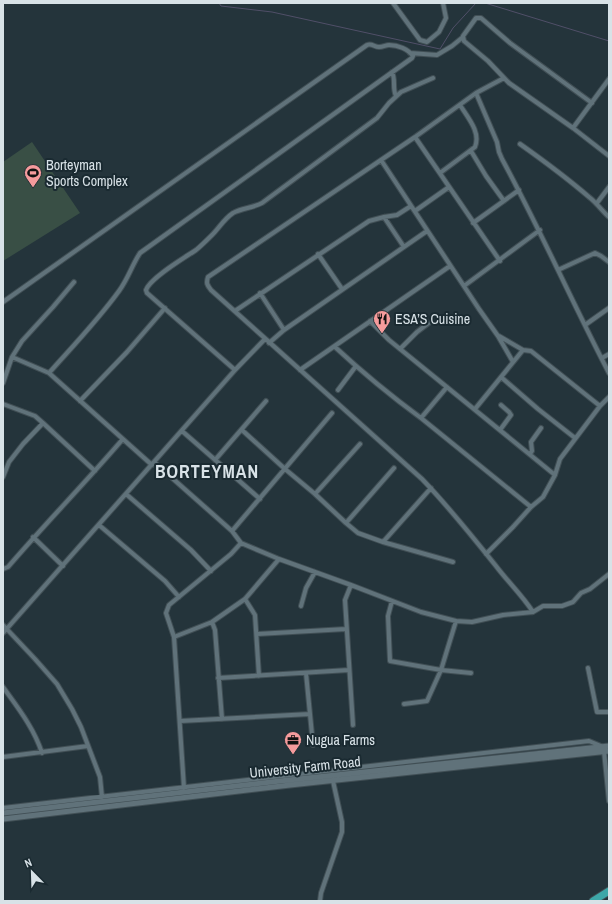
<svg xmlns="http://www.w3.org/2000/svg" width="612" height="904" font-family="'Archivo Narrow',sans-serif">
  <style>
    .pitch { fill: #394f45 }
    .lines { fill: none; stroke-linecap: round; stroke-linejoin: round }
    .stream { stroke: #504f68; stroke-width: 1 }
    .minor-casing { stroke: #414f55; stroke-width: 6 }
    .tertiary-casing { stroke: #414f55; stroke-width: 7 }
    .motorway-casing { stroke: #414f55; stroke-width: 9 }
    .minor { stroke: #60727a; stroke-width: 4 }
    .tertiary { stroke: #60727a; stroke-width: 5 }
    .motorway { stroke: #3da7a8; stroke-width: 7 }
    .labels { text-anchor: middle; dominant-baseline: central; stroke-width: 4; stroke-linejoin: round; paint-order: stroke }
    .poi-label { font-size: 14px; fill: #d8e2e7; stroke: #1a2a31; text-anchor: start }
    .street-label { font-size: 14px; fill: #d8e2e7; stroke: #1a2a31 }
    .district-label { font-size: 18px; font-weight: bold; letter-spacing: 1px; fill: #d8e2e7; stroke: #1a2a31 }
  </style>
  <rect width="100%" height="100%" fill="#24343b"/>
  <path class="pitch" d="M32,142L80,213L3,261V162Z"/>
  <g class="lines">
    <path class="stream" d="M219,3L221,6L272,12L440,49L453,28L476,3
      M485,3L609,41"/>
    <defs>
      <path id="minor" d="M393,3L420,40L427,42L439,32L446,18L443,3
        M410,53L437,55L452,46L463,37
        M392,72C396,80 392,88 396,96
        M504,78L476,93L415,137L208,277C206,283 207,285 211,290L422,479C449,507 472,536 496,566C508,582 522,595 533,612
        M476,93L497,142L499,152L502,159C540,229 572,302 609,373
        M592,103L510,43L481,18H476L463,36L464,41L488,61L509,83L573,128L609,156
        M573,128L609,79
        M415,137L500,261
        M520,144C544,161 567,178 589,197C597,203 602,211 609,217
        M471,151L486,176L504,201
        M381,160L479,309L498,336L513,362
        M440,173L475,147C481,132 468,118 460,105
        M597,203L609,187
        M415,211L449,187
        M384,217L404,247
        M473,223L519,190
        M318,254L342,289
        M558,270L595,253L601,256L609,262
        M464,286L540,230
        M260,293L284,330
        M3,302L367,45C372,43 374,47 379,47C383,47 386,45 389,45C398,45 408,49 413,56L412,58L140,253C132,265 128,279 119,291C98,320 73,346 49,373
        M235,311L369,221L384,217L397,215L411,206
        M370,321L389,340L555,475
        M585,325L609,308
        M499,336L523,350L531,351L600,406
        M269,343L284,330L427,231
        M335,347C362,372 391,396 421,418L531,507
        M400,349L417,332L430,322
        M12,357L49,373L152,465
        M602,358L609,354
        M235,370L147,293L146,290C150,278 184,258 196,250C201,246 207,240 212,235C219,228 224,219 233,213C242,208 253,208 262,203L377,118L389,103L401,92L433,78
        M300,370L450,266
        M501,377L538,409L575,438
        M3,383L12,357L22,341L53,307L74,282
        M338,390L356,366
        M80,401L127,352L165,308
        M3,404L35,416L43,423
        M475,409L523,350
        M421,418L447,387
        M242,430L285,469L315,494L346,523L358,533L383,542L453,562
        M500,430L511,415L509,412L501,405
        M182,431L260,499
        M530,454L532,451L531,442L541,428
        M215,460L266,401
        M154,462L232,531L241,543L279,559L351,585L421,612L456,621L472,622L503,615L533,612L543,606H562L573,602L581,593L590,589L609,574
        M3,477L9,462L23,444L43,423L95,471
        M126,494L191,550L211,571
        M315,494L360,444
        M346,523L394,468
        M99,525L165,581L179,597
        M232,531L332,413
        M33,537L63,566
        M383,542L431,488
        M486,554L513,527L531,507L543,497L555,475L560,459L600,406L609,397
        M3,569L8,567C45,524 85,483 122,440
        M351,585L345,600L353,725
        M245,599L255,615L259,676
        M392,601L388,616L390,661L441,670L471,673
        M301,606L306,588L315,572
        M212,622L215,630L222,719
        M3,625L35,659L57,684L72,709L81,727L100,777L102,797
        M3,633L235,370L265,339
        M257,634L346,629
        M174,637L212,622L245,599L279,559
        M588,668L597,712H609
        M306,673L313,745
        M218,678L349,670
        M3,687C18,708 34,728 42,753
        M404,704L427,701L441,670L456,621
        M180,721L310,714
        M604,751L609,801
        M3,757L88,746
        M184,788L174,637L166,613L169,605L231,554L241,543
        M3,808L589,741L601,746
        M320,901L321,893L342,832V822L333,781"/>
      <path id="tertiary" d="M3,813L289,780L609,746
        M3,819L290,785L609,751"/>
      <path id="motorway" d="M593,901L609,891"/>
    </defs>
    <use href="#minor" class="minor-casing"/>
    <use href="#tertiary" class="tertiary-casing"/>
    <use href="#motorway" class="motorway-casing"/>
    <use href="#minor" class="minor"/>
    <use href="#tertiary" class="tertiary"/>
    <use href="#motorway" class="motorway"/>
  </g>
  <defs>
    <symbol id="stadium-pin" viewBox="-11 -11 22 30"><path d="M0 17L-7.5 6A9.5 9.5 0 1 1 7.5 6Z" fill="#f59b9c" stroke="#1a2a31"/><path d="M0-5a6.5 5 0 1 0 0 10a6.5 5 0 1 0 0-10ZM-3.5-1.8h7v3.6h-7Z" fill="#111"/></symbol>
    <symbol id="restaurant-pin" viewBox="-11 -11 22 30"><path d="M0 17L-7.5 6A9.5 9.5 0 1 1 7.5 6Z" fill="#f59b9c" stroke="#1a2a31"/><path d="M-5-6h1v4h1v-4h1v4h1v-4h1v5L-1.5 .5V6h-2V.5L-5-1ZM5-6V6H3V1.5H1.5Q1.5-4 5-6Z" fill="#111"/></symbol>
    <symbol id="office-pin" viewBox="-11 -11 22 30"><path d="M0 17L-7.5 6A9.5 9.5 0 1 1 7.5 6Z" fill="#f59b9c" stroke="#1a2a31"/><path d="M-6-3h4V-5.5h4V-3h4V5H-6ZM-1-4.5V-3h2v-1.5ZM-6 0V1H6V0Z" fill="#111"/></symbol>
  </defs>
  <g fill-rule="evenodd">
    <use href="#stadium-pin" x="23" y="163" width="20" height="27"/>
    <use href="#restaurant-pin" x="372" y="309" width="20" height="27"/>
    <use href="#office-pin" x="283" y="730" width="20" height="27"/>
  </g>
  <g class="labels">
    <g class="poi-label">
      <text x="46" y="165">Borteyman<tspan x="46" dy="16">Sports Complex</tspan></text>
      <text x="395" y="319">ESA’S Cuisine</text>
      <text x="306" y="740">Nugua Farms</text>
    </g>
    <g class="street-label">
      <text transform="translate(305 767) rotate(-6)">University Farm Road</text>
    </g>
    <g class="district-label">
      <text x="207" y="471">BORTEYMAN</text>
    </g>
  </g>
  <rect width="612" height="904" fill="none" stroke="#d8e2e7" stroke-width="8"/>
  <g transform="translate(32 872) rotate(337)" stroke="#1a2a31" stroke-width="3" paint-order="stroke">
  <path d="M0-3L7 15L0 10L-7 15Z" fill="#d8e2e7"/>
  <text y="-6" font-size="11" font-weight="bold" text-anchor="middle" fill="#d8e2e7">N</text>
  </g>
</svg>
